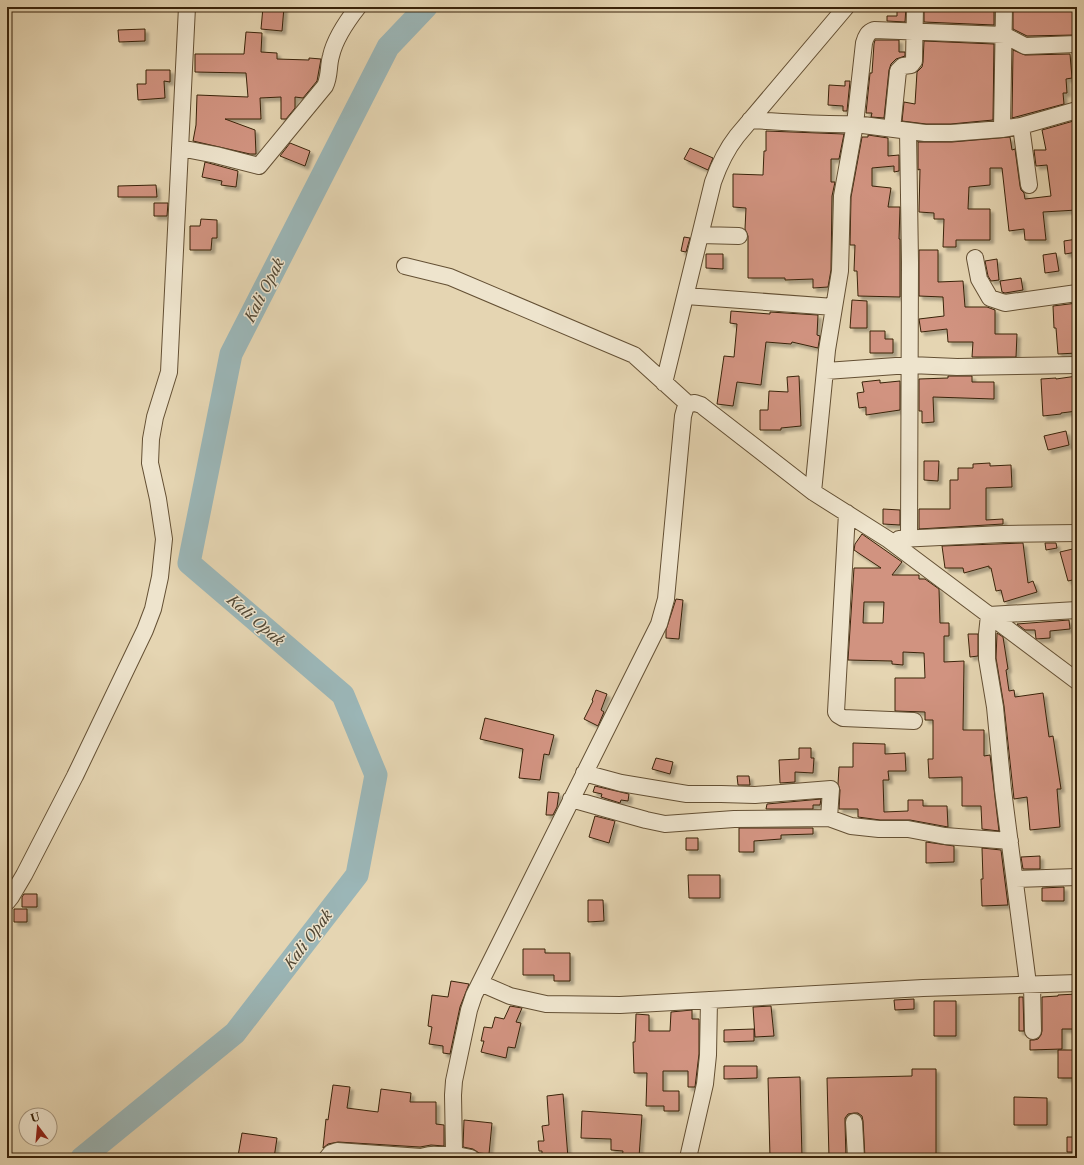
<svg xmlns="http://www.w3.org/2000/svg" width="1084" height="1165" font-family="'Libre Caslon Text',serif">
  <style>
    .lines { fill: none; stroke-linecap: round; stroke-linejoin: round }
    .river { stroke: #9bb6b7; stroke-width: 23 }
    .building { fill: #d19380; stroke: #39230a; fill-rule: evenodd; filter: url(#shadow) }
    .minor-casing { stroke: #645034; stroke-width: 18 }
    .minor { stroke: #eee4cd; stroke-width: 16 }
    .labels { text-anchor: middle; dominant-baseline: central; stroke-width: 3; stroke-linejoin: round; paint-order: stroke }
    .water-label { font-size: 15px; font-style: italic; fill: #524835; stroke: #eee4cd }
  </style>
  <defs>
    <filter id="shadow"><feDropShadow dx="3.5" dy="3.5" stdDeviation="1" flood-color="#0004"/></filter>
  </defs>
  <rect width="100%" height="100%" fill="#e5d5b2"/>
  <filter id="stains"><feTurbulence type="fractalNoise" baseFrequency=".005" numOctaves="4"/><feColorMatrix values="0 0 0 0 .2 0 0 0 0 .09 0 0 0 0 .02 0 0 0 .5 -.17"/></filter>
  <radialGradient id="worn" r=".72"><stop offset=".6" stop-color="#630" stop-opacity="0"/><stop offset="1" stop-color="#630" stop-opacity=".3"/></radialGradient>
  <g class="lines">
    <path class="river" d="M82,1158L235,1033L357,875L376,775L343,695L189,563L231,354L388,47L426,7"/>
  </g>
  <path class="building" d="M263,7H284L282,31L261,29Z
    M897,7H906L905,22L887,21V16H897Z
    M924,7H994V25L924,22Z
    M1013,7H1073V12H1075L1074,35L1027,36L1013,29Z
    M145,29V41L119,42L118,30Z
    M246,32L262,33L261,52L277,53V59L309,60V58L321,59L317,81L303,98L295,97V108L286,119H281V97L260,98L261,119H225L255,130L256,154H250L193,141L196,125L197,95L248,97L246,73L195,72V54H244Z
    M875,40H899V52H905V56L896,59L891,64L889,70L884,118L871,117L872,113H866L870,73H872L874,44Z
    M924,41L994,44L993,120L951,124H926L902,121L904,102L915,104L917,72L922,67L923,62Z
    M1013,50L1025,55L1070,54L1072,78L1066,79L1067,93H1063L1064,104L1012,118Z
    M146,70H170V82L164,81L165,98L138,100L137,84H146Z
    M845,81H850L847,111H843V106L828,105L829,85L845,86Z
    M1077,120V210L1043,212L1046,240H1025L1024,229L1009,231L1002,168H990V185L969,187L968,209H990V240H956V247H943L944,219H934V213L919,212L920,169L918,170V142H952L1010,137L1012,150L1015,149L1020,186L1021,190L1024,193L1025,199L1051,196L1047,165L1036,166L1034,150H1046L1042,130Z
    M766,131L844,134L839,159H831V182H835L832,196L831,270L828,287L813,288V279L785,280V278H748V236L745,229L746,208L733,207V174L763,175L764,151H766Z
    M868,135L888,138V156L899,155V171L894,172V166L872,168V186L891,188L888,207H900L899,239H900V297L858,296L857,271H854L855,245H850L851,197L862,137H868Z
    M290,143L310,151L305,166L280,156Z
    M690,148L713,158L708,170L684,159Z
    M205,162L238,171L236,187L221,185L222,181L202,177Z
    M156,185L157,197H118V186Z
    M154,203H168L167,216H154Z
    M201,219L217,220V238H212L211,250H190V226H200Z
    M684,237L690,238L686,252L681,251Z
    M1077,239V252L1065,254L1064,241Z
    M919,250H938V282L963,281L965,307H987L995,310V334H1017L1016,357H972L973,342H948L947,329L921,332L919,319L944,316L943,297L919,296Z
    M1056,253L1059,271L1045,273L1043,255Z
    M706,254H723V269L706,268Z
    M997,259L999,280L991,281L988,276L985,261Z
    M1021,278L1023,290L1005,293L1002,292L1000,281Z
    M852,300L867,301V328H850Z
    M1077,303V353L1058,354L1056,328H1054L1053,306Z
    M731,311L770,314V312L818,315L817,335L820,336L818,348L792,342L791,344L766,342L761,385L737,382L733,406L717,404L724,356L734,357L737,324L730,323Z
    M870,331H885V339H893V353H870Z
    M799,376L801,426L781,428V430H760V410H768L769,391L788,392L787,377Z
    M948,376H972V382H994V399L933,397L934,422L922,423V411H919V379L948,378Z
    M1077,376V411L1061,413V414L1043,416L1041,379L1056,378V379Z
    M880,380V383L900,381V410L866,415V407L859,408L857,393L864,392L862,382Z
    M1066,431L1069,445L1048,450L1044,436Z
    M924,461H939L938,481L924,480Z
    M990,463V466L1011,465L1012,487L986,488V520L1003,519V524L919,529V509H950V480H958V468H973V464Z
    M883,509L900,510V525L883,524Z
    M862,534L902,562L892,575H919V579H925L939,589L940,623H949V636H944V662L964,661L963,730H984V756L990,755L999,831L982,829L981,806H962V777L929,778L928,759H933V720H925V712L895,711V678H925L924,653L903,652V665L892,664V661L848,660L854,568H881L854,550L855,544ZM864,602H884L883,623H863Z
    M1023,543L1028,583L1033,581L1037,592L1004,602L1001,590L996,591L991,568H989V566L964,573L963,568H945L942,546Z
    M1045,543H1056L1057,548L1046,550Z
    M1077,548V579L1068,581L1060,552Z
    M676,599L683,600L679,639L666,638V630Z
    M1069,620L1070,629L1050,631V638L1036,639L1035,630H1025L1017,624Z
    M997,633L1003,637L1008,669L1006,670L1009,691L1014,690L1015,697L1043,693L1049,737L1053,736L1061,789H1057L1060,827L1030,830L1027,797L1014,799L1004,706L996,658Z
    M968,634H978V656L970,657Z
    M596,690L607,694L601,710L604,712L598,726L584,719L593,701L592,700Z
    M485,718L554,735L549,755L544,754L540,780L519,778L523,749L480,739Z
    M853,743L885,744V754L905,753L906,771H888L889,780H883L884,812L908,811V800H923V806H947L948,827L910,820H880L858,817V809H839L840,790L838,784L839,767H853Z
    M799,748H811V758H814L813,773L795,772V782L780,783L779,760L799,759Z
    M656,758L673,762L670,774L652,769Z
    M737,776H749L750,785H738Z
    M595,786L629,794L628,801L621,800L620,803L601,797L602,794L593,792Z
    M548,792L559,793L557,807L553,815H546Z
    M821,799L820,805H813V809H766L767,804Z
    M595,816L615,821L609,843L589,837Z
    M739,828H813V834L781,835V839L754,841V852H739Z
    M686,838H698V850H686Z
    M926,842L954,846V862L926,863Z
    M982,848L1001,850L1008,905L982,906L981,879H983Z
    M1040,856V869H1023L1021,857Z
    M688,875H720V898H689Z
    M1064,887V901H1042V888Z
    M24,894H37V907H22V897Z
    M588,900H603L604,921L588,922Z
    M14,909H27V922H14Z
    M523,949H545V953H570V981H554V975H523Z
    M451,981L469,984L460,1007L450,1054L443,1053V1046L429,1044L432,1027L428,1026L432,995L448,997Z
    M1077,994V1029H1062V1049L1030,1050V1040H1034L1038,1039L1041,1035L1042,1031V997L1058,996V995Z
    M1019,997H1023L1024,1031H1019Z
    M914,999V1009L895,1010L894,1000Z
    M934,1001H956V1036H934Z
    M510,1006L522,1008L516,1022L521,1023L515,1048L508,1047L506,1058L481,1052L484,1041H481L484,1027L492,1028L495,1017L504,1019Z
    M771,1006L774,1036L755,1037L753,1007Z
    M692,1010V1019H699V1054L695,1087H688V1071H663V1091H679V1111H664V1106H646L647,1073H634L633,1042H635L636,1014L649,1015V1031H670L671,1012Z
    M754,1029V1041L724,1042V1030Z
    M1058,1050H1077V1078H1058Z
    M724,1066H757V1078L724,1079Z
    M912,1069H936V1158H865L863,1121L862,1116L858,1113H854L848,1114L845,1118V1122L846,1158H829L827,1078L912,1076Z
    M800,1077L802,1158H770L768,1078Z
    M333,1085L350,1087L347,1108L378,1112L381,1089L411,1093L410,1102H436V1124L444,1125V1146L431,1145L420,1147L338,1142L328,1144L323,1148L326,1119L328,1120Z
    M563,1094L568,1158H542V1151H539L538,1141H544L542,1126L549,1125L547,1096Z
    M1014,1097L1047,1098V1125H1014Z
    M582,1111L642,1115L639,1157L622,1158L623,1151L611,1150V1139L581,1138Z
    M464,1120L492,1123L489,1154L479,1153L473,1149L463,1147Z
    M242,1133L277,1138L274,1158H250L238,1156Z
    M1067,1137H1077V1152H1067Z"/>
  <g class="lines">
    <defs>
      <path id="minor" d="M750,120C785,122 820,125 855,124L864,43C866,36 868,32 874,30L1004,35L1025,46L1077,44
        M1021,126L1029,185
        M892,129L898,71L903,66L911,65L914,61L915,7
        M1002,129L1004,7
        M908,131L910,262L909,539
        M180,148L216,155L259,166L325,86C330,76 328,66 331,56C335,38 347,21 358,7
        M700,235L739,236
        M975,258L979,279L990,298L1005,303L1077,293
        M405,266L450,277L634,355L688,404
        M686,296L834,307
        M826,371L910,365L957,367L1077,365
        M664,383L713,182C719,165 726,150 737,136L846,7
        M813,492L827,350L840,271L842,196L855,124L925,133H951L1002,129L1021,126L1077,110
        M847,513L836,712L838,715L843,718L914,721
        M899,539L1003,534L1077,533
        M584,773L621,783L687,794H721L755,795L831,789L829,818
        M571,799L646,820L665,824L734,819L829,818L851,826L879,829H908L945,836L1010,841
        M1015,879L1077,877
        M7,902L11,897L24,875L75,776L145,630L153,609L160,577L164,539L158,499L150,463L151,439L155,417L169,372L187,7
        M480,983L510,996L546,1004L620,1005L923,988L1077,983
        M1028,984L1003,790L995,707L987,659V634L989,615L1077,610
        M1032,984L1033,1031
        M854,1122L856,1158
        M452,1154L471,1158
        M327,1158L331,1153L337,1151L421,1157
        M420,1158C429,1152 442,1157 452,1154L454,1151L453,1095L454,1081L469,1010L474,995L659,624L666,599L683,416L685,409L688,404L695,403L701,405L813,492L889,540L1077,681
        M688,1158L705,1084L708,1055L709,1000"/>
    </defs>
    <use href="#minor" class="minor-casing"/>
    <use href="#minor" class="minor"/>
  </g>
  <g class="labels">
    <g class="water-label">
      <text transform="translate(264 290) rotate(-63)">Kali Opak</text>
      <text transform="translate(256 620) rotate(41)">Kali Opak</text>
      <text transform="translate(308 939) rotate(-53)">Kali Opak</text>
    </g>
  </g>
  <rect width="1084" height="1165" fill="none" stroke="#e5d5b2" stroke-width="24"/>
  <rect x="8" y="8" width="1068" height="1149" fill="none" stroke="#39230a" stroke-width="2"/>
  <rect x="12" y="12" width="1060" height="1141" fill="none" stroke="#39230a"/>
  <g transform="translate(38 1127) rotate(344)"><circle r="19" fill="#eee4cd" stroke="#a6977f"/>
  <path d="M0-3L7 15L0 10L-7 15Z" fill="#8f2418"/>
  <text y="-6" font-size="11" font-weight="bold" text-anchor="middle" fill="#39230a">U</text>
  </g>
  <rect width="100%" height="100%" filter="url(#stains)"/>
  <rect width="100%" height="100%" fill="url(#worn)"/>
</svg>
